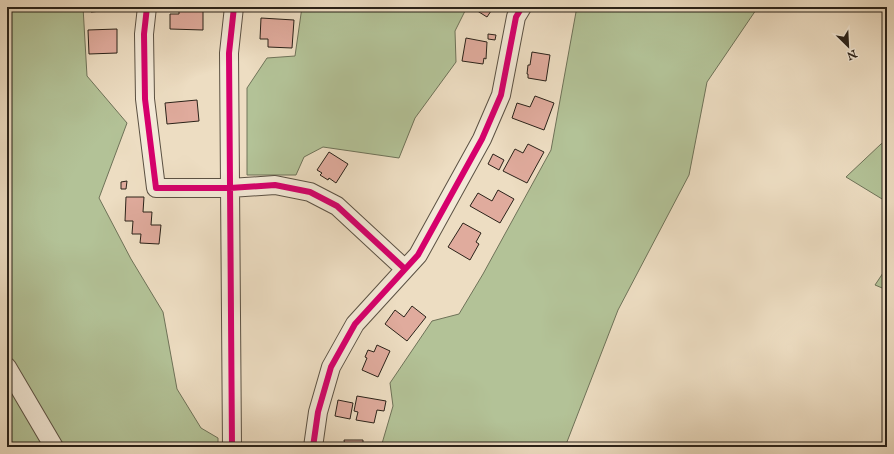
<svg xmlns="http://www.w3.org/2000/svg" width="894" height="454" font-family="'IM FELL English',serif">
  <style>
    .green { fill: #b3c297; stroke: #6e7258 }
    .building { fill: #e0ab9d; stroke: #2a2219 }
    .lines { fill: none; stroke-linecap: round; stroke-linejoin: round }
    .minor-casing { stroke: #5b5143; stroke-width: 20 }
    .minor { stroke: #f3e9d7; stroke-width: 18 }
    .cycleway-casing { stroke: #f3e9d7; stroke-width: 8 }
    .cycleway { stroke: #d6006c; stroke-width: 6 }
  </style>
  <rect width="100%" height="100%" fill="#edddc2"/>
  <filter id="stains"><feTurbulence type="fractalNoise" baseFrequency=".005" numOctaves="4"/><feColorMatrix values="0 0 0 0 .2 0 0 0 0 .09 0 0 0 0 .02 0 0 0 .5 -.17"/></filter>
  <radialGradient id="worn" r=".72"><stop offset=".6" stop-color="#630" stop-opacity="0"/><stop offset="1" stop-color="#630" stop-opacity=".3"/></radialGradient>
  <path class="green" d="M7,7H83L87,76L127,123L99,198L131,259L163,312L177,389L201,428L218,438V447H7Z
    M302,7H467L455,31L456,62L415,118L399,158L323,147L304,157L296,175H247V88L267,58L295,56Z
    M582,7H758L707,82L689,175L618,310L565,447H381L393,406L390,383L432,321L459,314L483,274L551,150L576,12Z
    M887,141V202L846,177L881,144Z
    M887,267V290L875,285Z"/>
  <path class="building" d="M91,7H134V8L91,12Z
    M179,7H203V30L170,29V14H179Z
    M471,7H497L495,10L493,8L487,17Z
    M261,18L294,20L292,48L268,47V39H260Z
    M117,29V53L89,54L88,30Z
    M488,34L496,35L495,40L488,39Z
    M466,38L487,42L486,59L484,58L483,64L462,61Z
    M532,52L550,55L546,81L528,78V74H527L528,65H530Z
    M535,96L554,103L544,130L512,118L517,103L530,107Z
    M197,100L199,121L167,124L165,103Z
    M528,144L544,152L527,183L503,171L515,149L523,153Z
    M329,152L348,164L336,183L329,178L328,180L320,175L322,173L317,170Z
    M493,154L504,160L499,170L488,164Z
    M127,181L126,189H121V182Z
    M498,190L514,199L500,223L470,206L478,193L492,201Z
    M126,197H144L143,212H152L151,225H161L159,244L140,243L141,234H132L133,221H125Z
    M463,223L481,233L476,242L479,244L470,260L448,247Z
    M412,306L426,317L407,341L385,324L395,310L404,317Z
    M377,345L390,351L378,377L362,370L367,358L365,357L368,350L374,352Z
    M357,396L386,401L384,411L377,410L374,423L356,420L358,412L354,411Z
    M338,400L353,403L350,419L335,416Z
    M344,440H363V446H366V447H340H345Z"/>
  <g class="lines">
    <defs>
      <path id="minor" d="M147,7L144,34L145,99L156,188H230L275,185L310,192L337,206L405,269
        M7,367L54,447
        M232,447L229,53L234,7
        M313,447L318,412L331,367L355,324L418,255L482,139L501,95L516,17L522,7"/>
    </defs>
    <use href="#minor" class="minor-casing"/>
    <use href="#minor" class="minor"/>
    <defs>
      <path id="cycleway" d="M147,7L144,34L145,99L156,188H230L275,185L310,192L337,206L405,269
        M232,447L229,53L234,7
        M313,447L318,412L331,367L355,324L418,255L482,139L501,95L516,17L522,7"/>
    </defs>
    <use href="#cycleway" class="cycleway-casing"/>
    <use href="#cycleway" class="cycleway"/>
  </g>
  <rect width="894" height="454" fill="none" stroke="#edddc2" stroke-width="24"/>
  <rect x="8" y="8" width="878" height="438" fill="none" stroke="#2a2219" stroke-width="2"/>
  <rect x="12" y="12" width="870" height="430" fill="none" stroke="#2a2219"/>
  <g transform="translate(848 46) rotate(156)" stroke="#f3e9d7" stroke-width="3" paint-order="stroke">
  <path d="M0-3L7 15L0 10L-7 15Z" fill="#2a2219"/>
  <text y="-6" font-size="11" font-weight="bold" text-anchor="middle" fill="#2a2219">N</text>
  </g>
  <rect width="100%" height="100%" filter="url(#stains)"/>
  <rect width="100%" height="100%" fill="url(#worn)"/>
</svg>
